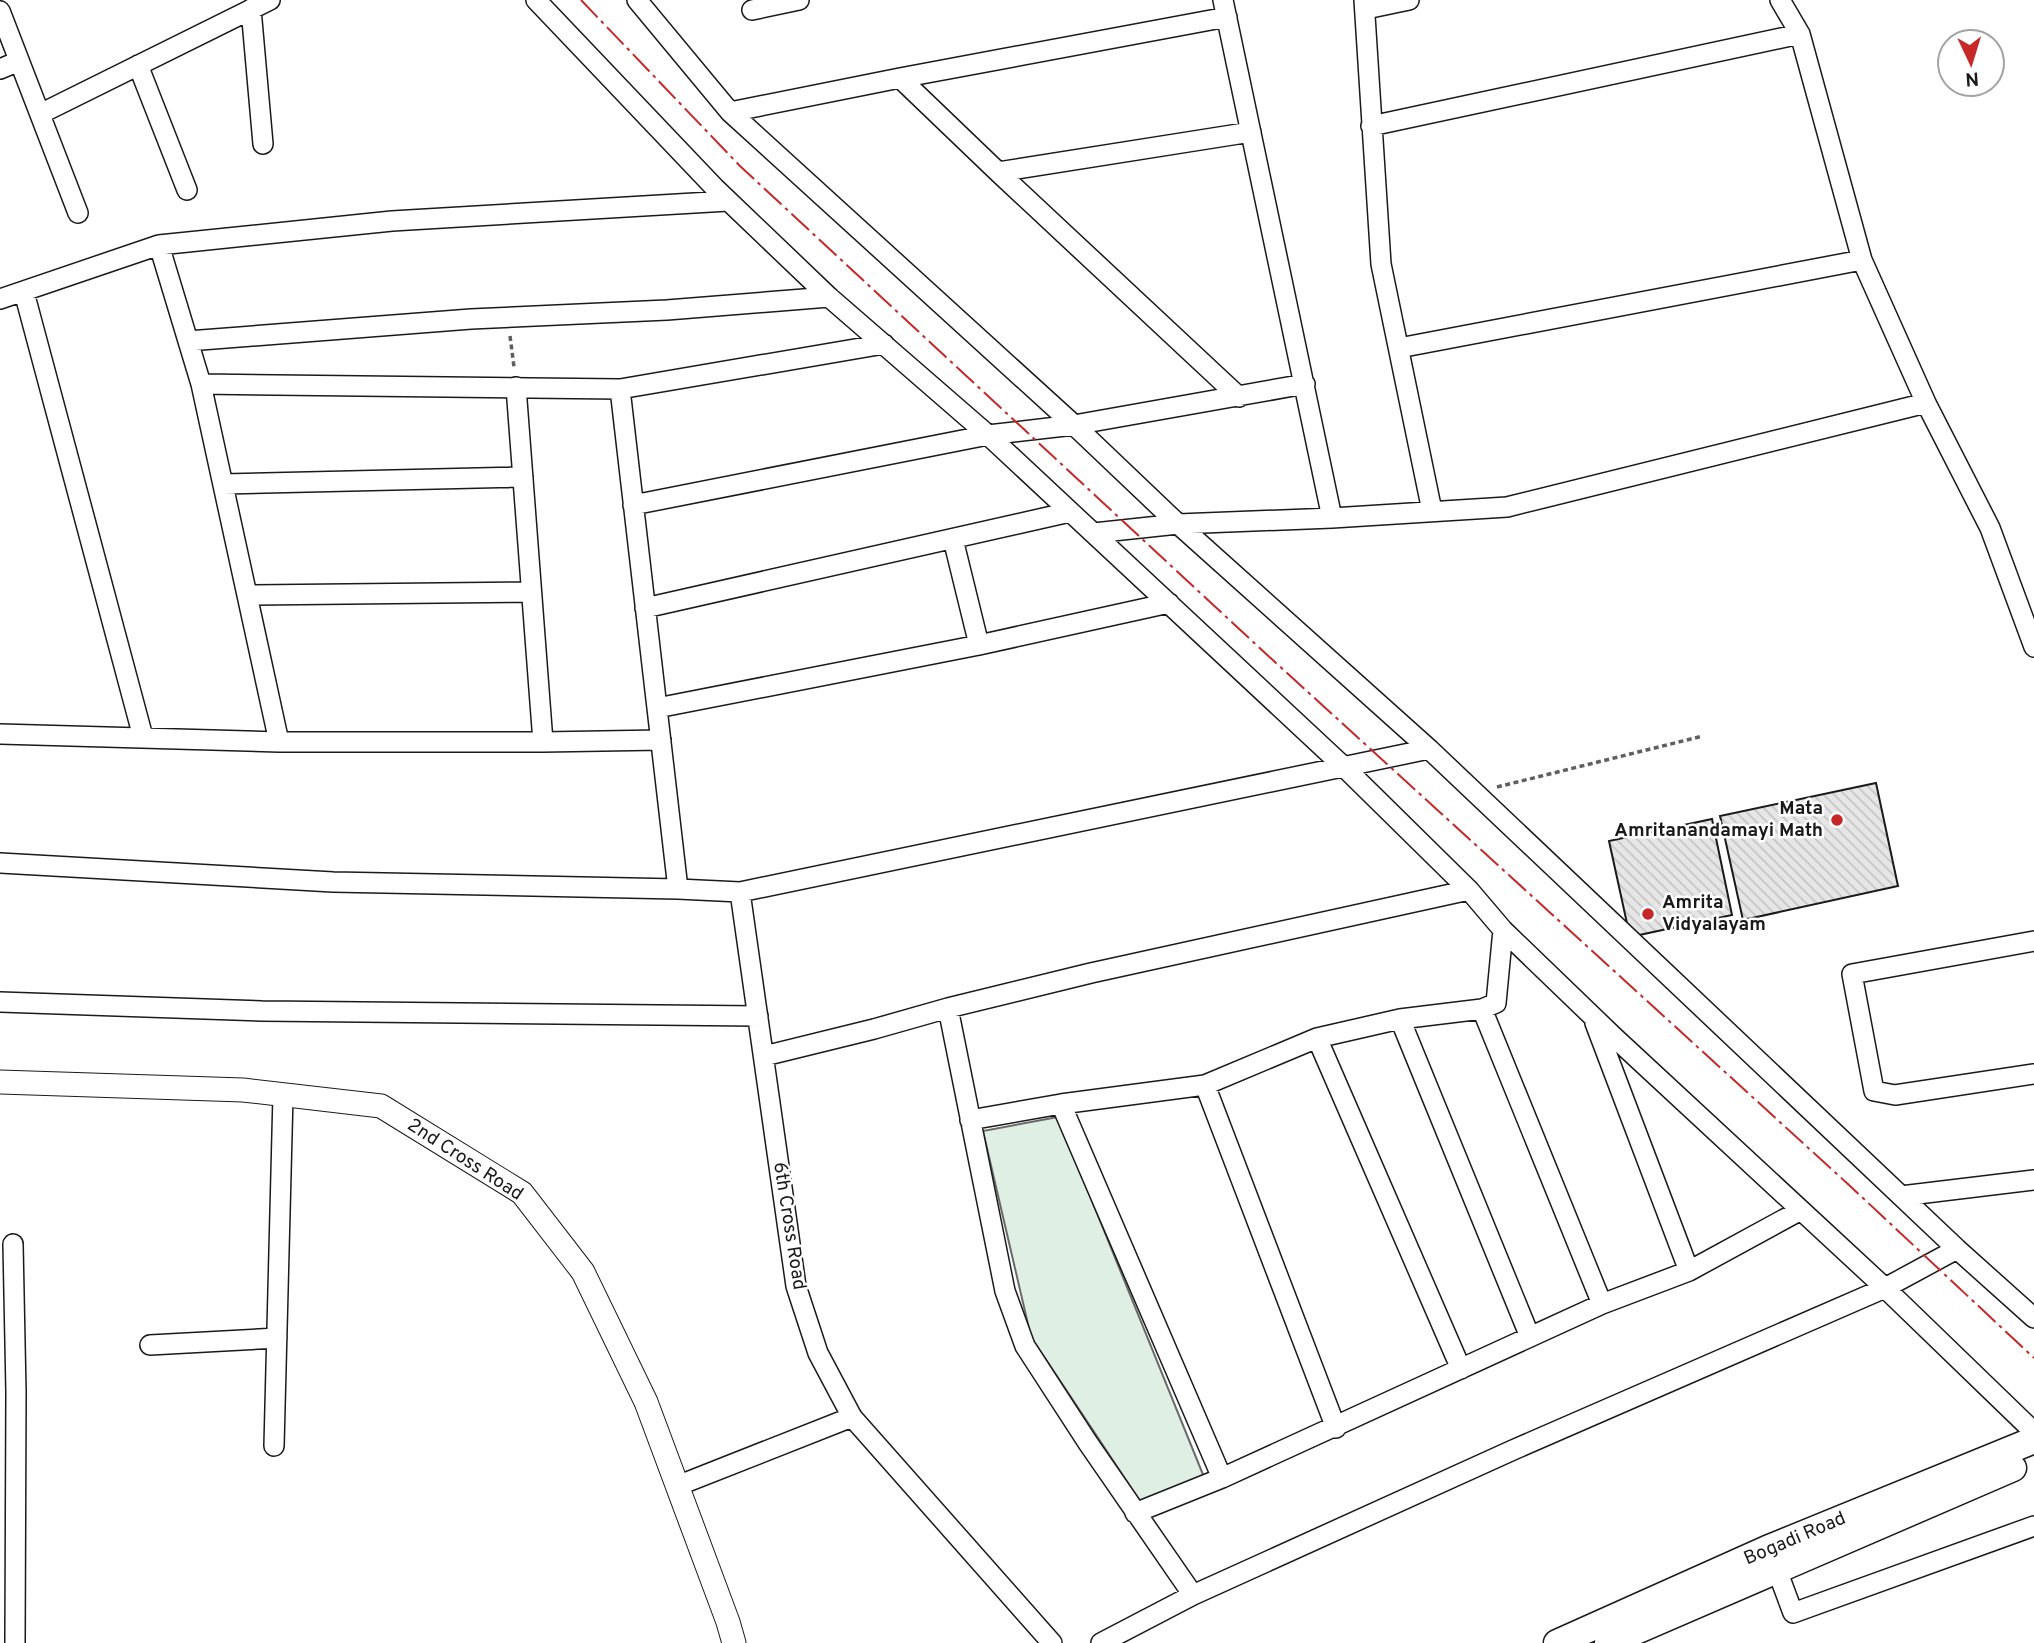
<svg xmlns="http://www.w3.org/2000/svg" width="2034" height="1643" font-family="Overpass,sans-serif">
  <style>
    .park { fill: #e0efe3; stroke: #6a6a6a; stroke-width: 2 }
    .building { fill: url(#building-back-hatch); stroke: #1a1a1a; stroke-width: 2 }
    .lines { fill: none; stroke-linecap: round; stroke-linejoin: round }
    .minor-casing { stroke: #1a1a1a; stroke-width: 22 }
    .tertiary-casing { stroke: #1a1a1a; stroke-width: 25 }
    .secondary-casing { stroke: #1a1a1a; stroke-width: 29 }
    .path { stroke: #5f5f5f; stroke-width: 3.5; stroke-dasharray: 5 3.5; stroke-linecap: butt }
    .minor { stroke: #fff; stroke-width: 19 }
    .tertiary { stroke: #fff; stroke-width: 23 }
    .secondary { stroke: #fff; stroke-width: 26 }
    .power { stroke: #c62828; stroke-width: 2; stroke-dasharray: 24 5 3.5 5; stroke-linecap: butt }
    .poi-dot { fill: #c62828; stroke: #fff; stroke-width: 2.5 }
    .labels { text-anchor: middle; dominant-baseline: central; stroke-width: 5; stroke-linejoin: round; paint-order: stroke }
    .poi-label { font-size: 19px; font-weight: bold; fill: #1a1a1a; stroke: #fff; text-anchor: end }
    .street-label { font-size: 19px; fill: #1a1a1a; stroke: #fff }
  </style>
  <defs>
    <pattern id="building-back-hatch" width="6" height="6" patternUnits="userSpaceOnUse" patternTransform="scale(1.75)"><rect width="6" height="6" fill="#e6e6e6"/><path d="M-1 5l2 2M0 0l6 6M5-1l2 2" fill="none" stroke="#c5c5c5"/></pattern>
  </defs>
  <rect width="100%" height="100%" fill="#fff"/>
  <path class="park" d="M1058,1117L1204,1477L1140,1501L1031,1337L983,1131Z"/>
  <path class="building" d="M1876,783L1898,886L1743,920L1720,816Z
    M1712,819L1732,915L1630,937L1609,841Z"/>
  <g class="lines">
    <defs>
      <path id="minor" d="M536,0L715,188L829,297L988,435L1344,767L1469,890L1503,930L1613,1036L1885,1288L2034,1432
        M637,0L730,112L1074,425L1178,524L1429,749L1957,1249L2034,1318
        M1223,0L1332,518
        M1364,0L1381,264L1432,511
        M1780,0L1800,34L1862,260L1926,403
        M251,9L263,144
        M1366,9L1409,0
        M752,10L799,0
        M0,11L78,213
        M138,65L187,190
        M0,69L19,61
        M900,78L998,172L1239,397
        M730,112L900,78L1227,17
        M40,114L270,0
        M1371,126L1800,34
        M998,172L1251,132
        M159,245L201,384L279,742
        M24,292L143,737
        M0,299L159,245L392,221L728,201
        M188,341L471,319L667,310L829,297
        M1399,348L1862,260
        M201,384L620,389L884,344
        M516,387L543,742
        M620,389L678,889
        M223,484L523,477
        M633,505L988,435L1074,425L1305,384
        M1094,533L1178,524L1332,518L1507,507L1926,403L1990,528L2034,647
        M953,539L979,645
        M247,595L531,592
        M645,608L1070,512
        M657,708L979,645L1169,603
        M0,734L279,742H543L661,740
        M0,863L333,882L678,889L740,892L1429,749
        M740,892L796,1286L818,1353L852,1417L1052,1643
        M2034,941L1852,974L1874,1091L1895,1095L2034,1074
        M0,1002L262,1011L758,1016
        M948,1008L1005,1291L1025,1346L1088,1443L1193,1595
        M1482,1009L1602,1304
        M1400,1019L1530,1337
        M1595,1023L1689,1271
        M1317,1038L1461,1369
        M764,1056L874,1029L948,1008L1091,973L1469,890
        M1205,1085L1336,1428
        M1061,1104L1222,1478L1602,1304L1689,1271L1801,1210
        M970,1120L1061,1104L1205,1085L1317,1038L1400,1019L1482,1009L1496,1003L1503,930
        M1901,1196L2034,1180
        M13,1244L16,1392L15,1643
        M150,1345L277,1338
        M274,1446L283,1095
        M677,1486L852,1417
        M1135,1513L1222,1478
        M1777,1570L1793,1613L2034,1526
        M1101,1643L1193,1595L1513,1450L1885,1288L1957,1249"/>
      <path id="tertiary" d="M0,1082L243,1090L381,1106L522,1193L583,1272L646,1402L728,1622L734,1643"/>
      <path id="secondary" d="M1557,1643L1767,1549L2034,1440
        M1608,1643L2013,1468"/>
    </defs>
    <use href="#minor" class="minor-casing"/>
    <use href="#tertiary" class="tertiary-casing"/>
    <use href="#secondary" class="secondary-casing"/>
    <path class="path" d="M510,336L514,367
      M1497,787L1703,736"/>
    <use href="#minor" class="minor"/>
    <use href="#tertiary" class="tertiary"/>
    <use href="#secondary" class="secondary"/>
    <path class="power" d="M581,0L740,166L1264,652L1849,1185L2034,1358"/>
  </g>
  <g class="poi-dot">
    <circle cx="1837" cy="820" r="7"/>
    <circle cx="1648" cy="914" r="7"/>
  </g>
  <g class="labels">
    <g class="poi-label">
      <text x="1823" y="809">Mata<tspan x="1823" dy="22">Amritanandamayi Math</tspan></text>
      <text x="1662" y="903" text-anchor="start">Amrita<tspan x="1662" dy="22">Vidyalayam</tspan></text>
    </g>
    <g class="street-label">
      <text transform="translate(465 1160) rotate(33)">2nd Cross Road</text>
      <text transform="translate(789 1226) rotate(81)">6th Cross Road</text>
      <text transform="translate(1795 1539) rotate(-23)">Bogadi Road</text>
    </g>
  </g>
  <g transform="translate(1971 63) rotate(176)"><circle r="33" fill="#ffffff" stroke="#a3a3a3" stroke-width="2"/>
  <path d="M0-5L12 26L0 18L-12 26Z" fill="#c62828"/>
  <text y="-10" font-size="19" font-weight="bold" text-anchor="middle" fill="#1a1a1a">N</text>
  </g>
</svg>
